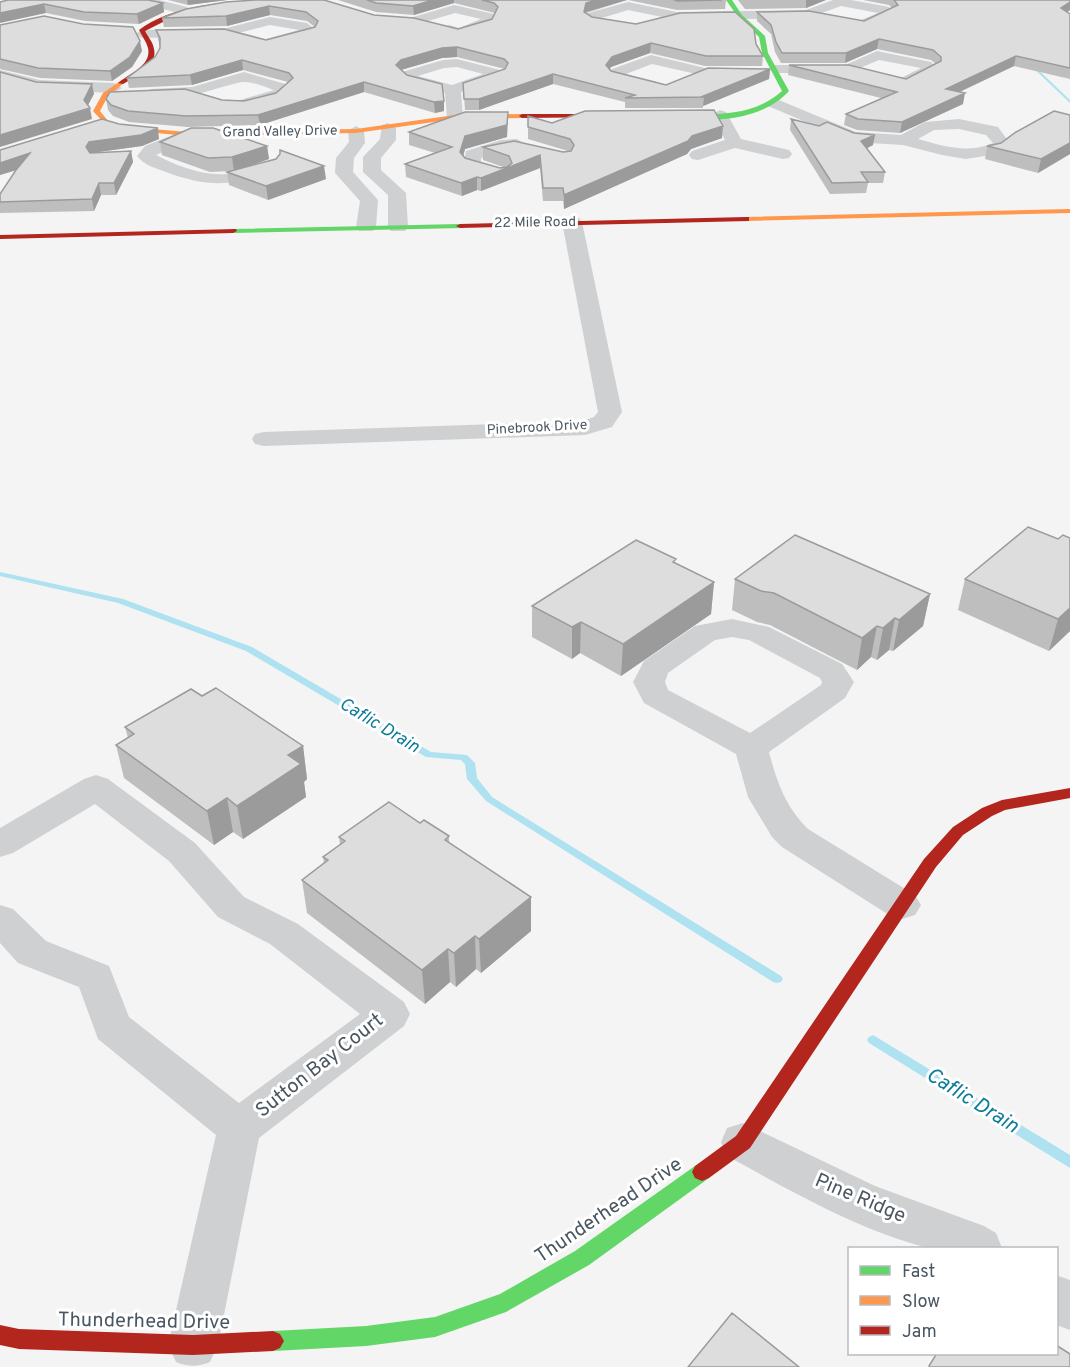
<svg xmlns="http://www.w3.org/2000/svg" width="1070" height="1367" font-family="Overpass,sans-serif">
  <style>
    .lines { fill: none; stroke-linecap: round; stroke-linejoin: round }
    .stream { fill: #aee2f0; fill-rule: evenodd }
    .street { fill: #ced0d2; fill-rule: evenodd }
    .fast { fill: #63d668; fill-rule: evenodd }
    .slow { fill: #ff974d; fill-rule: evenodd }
    .jam { fill: #b3261e; fill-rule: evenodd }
    .wall { fill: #bebebf }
    .shaded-wall { fill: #9b9b9b }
    .building { fill: #ddddde; stroke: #9b9b9b; stroke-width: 1.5 }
    .labels { text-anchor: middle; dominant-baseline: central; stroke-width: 6; stroke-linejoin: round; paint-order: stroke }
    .far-street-label { font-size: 14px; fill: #4a5661; stroke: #fff }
    .water-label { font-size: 18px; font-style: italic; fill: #0c7c9b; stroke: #fff }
    .near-street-label { font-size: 20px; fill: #4a5661; stroke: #fff }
    .near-water-label { font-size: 21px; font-style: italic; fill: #0c7c9b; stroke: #fff }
  </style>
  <rect width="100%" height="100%" fill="#f4f4f4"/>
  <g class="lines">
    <path class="stream" d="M1030,62L1070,100V103L1029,64Z
      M0,572L123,599L252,647L431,752L467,755L475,763L477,778L492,797L781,976L783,979L781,982L777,983L773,982L486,801L467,779L465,764L461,760L426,757L246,651L118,603L0,576Z
      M873,1035L1070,1155V1168L869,1043L867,1040L869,1037Z"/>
    <path class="street" d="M67,0H159L187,7L189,10L182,14L155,7L73,4Z
      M833,0H851L884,6L889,7L894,14L863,28L845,26L843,23L845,20H861L878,13L841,6L808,18L677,20L628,10L602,18L636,25L638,28L631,32L588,23L586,20L588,13L628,2L677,12L806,10Z
      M454,5L494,14L496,17L492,26C476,31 456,42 442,29L449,25L459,28L481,19L455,13L415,25L408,21L410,18Z
      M270,17L307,23L317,31L315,34L271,46L264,42L266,39L299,30L270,25L227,36L142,38L135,34L142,30L227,28Z
      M877,51L931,62L938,69L905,87L891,83L888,80L891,77H903L921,68L879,60L848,73H775L768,69L775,65H845Z
      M651,55L705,68H743L750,72L743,76H705L652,64L626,74L658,82L661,85L658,88L653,90L611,79L608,76L612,69Z
      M457,59L504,71L506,74L504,77L461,92L463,117L455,122L447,117L445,93L408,83L399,75L402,72L443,60ZM457,67L483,74L452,85L418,76L444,68Z
      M0,70L40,80L114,83L122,88L114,93L39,90L0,79Z
      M244,72L289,85L292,88L284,98L246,108L238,103L240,100L274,90C265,87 252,81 242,82C223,85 158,111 143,94L151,89L192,87Z
      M774,98L856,132L901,135L925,122L959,119L998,127L1011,145L997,154L966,159L942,155L903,145L853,142L768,106L766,103ZM959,129L986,135L993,143C968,154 943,146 918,139L934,130Z
      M720,110L726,112L741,139L789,150L792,154L789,158L783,159L735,148L698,160L692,159L689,155L692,151L725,140L712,115Z
      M388,123L396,128V140L381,158V170L406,193L408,227L405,231H391L388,227V195L363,172V157L380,139L382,125Z
      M356,126L364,131L365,143L354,158L353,172L378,200L376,227L373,231H359L356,227L360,201L335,173L336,158L349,142L348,131Z
      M188,129L194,130L196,134L194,138L156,155C179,167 208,178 234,173C247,170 261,160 275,163L278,167L275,171C232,186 209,188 166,172C155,168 144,165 137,156L145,146Z
      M517,139L525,144L523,148L503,150L481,158V162L507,170L510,174L507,178L501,179L466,169L463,165L466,151L501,140Z
      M572,216L579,218L582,222L622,412L612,427L585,435L264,446L255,444L252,439L255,434L264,432L583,421L594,417L598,412L562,222L565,218Z
      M732,619L769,627L842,664L854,682L845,698L769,752C777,782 785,806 808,829L915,895L921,905L915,915L902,919L889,915L782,847L772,837L748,797L736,754L644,703L633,682L644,661L695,626ZM732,637L749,640L820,678L822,682L821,685L750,733L668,690L665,682L668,673L715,640Z
      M96,775L108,779L195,843L244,897L298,924L404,1002L410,1014L404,1026L259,1138L218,1345L210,1362C197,1367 189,1367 176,1362L168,1345L216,1135L98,1039L79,987L18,963L0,943V905L13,909L46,941L109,966L129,1017L239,1103L360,1014L270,944L218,917L169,861L95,804L13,853L0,857V828L84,779Z
      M743,1123L875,1186L984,1226L996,1233L1002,1248C981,1248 949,1253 928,1248C858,1230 791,1191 727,1156L721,1142L727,1128Z
      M1056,1275L1070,1280V1330L1056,1325Z"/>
    <path class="fast" d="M726,0H732L742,15L765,36L768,53L789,91C761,122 708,123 669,117L671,114C710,114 751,119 782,91L762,53L759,37L738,17Z
      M460,224H463V228L233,233L229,231L233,229Z
      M702,1163L709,1166L712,1172L709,1178L589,1265L506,1312L435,1337L366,1346L273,1351L266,1348L262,1341L266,1334L273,1331L366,1326L435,1317L500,1294L575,1251L695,1166Z"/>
    <path class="slow" d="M119,82L124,83L108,96L100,111L108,121L128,127L188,132L356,129L455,115L522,114L525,116L522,118L455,119L356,133L188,136L125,130L104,123L93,111L103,93Z
      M1070,209V213L746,221L742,219L746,217Z"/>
    <path class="jam" d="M283,0H311L201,10L163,22L145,31C148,37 153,42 154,49C158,66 135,77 123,84L118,83C128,74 152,66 148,48C146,41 142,36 139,30C178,1 237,2 283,0Z
      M617,114L619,117L522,118L519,116L522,114Z
      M746,217H749V221L460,228L456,226L460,224Z
      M236,229L237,231L233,233L0,239V235Z
      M1070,788V798L1005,810L992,816L963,835L936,867L750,1148L709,1178L702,1181L695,1178L692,1172L695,1166L736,1136L924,859L953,827L982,808L1002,800Z
      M0,1325L19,1329L193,1335L273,1331L280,1334L284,1341L280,1348L273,1351L193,1355L19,1349L0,1345Z"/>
  </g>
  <path class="wall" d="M8,0L163,3L164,12L139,24L85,21L46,13Z
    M168,0H227L188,5Z
    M255,0L374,15L458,29L492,19L495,13L454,3L414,15L376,12L338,0H627L586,13L592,17L756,44L763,56L762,66H705L650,53L611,67L610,69L611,71L666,85L770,69L769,79L703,106V108H625V102L553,84L479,110H465L463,83L505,69L457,57L442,58L401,70L444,111L435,113L364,92L260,125L188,127L129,122L113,116L108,110L106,99L222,100L244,101L276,93L288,82L243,70L192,85L129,88L127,78L155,57L160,48L156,30L266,40L315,27L307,21L270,15L227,26L164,27L162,18Z
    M628,0H726L725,9L677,10Z
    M738,0H826L806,8L745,9Z
    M863,0H1070V10L1067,12L1070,14V79L1014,66L960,92L963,104L900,133L857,130L844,125L846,114L881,98L788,75L789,65L906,79L936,64L931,60L877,49L845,63H781L775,52L771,34L757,21V12L864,21L892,8L889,5Z
    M0,25L142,51L132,67L112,81L40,78L0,69Z
    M508,112L507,137L465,149L463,156L465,158L500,168H506L483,160V147L563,152L568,151L528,139V116L552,123L722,138L691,149L687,154L564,209L563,201H543L540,168L481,191L477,190L462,196L406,177L405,164L435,153L409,145V132Z
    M1070,115V154L1038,173L985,159L987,146L1001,143Z
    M791,119L873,145L867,148L885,172L883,183H868L866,193L830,194L790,130Z
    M159,139L142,146L91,153L131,151L133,162L116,195H101L94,211L0,213V194L16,170L0,175V150Z
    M160,142L267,146L269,159L246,167L326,179L268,200L229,185L227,172L230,171L210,172L162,155Z
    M1028,527L1070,631L1049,651L958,610L965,579Z
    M676,564L714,582L711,614L621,676L580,653L572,659L532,637V606Z
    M735,579L930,594L923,626L893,651L889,650L877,660L871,657L857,670L770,625L757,622L732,610Z
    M202,696L303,746L307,779L304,782L306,797L243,839L233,832L214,845L124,778L116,745L128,738L125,727Z
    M420,823L449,836V843L531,897V931L481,973L476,969L456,987L450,982L425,1004L307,913L302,880L324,863L323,857L340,845L339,837Z"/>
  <path class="shaded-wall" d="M187,0H227L188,5Z
    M433,0H454V3L414,15L413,6Z
    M597,0H627L586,12H584L586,3Z
    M806,0H826L806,8Z
    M1070,2V10L1059,18L1061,8Z
    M163,3L164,12L139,24L137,14Z
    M44,4L46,13L0,23V13Z
    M269,6L270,15L227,26L226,16Z
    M879,39L877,49L845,63L846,53Z
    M140,41L142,51L132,67L112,81L110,71Z
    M651,43L650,53L611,67L606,75V65L612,57Z
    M457,47V57L442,58L401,70L396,65L401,60L442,48Z
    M1016,56L1014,66L944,99L946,89Z
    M242,60L243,70L192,85L190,75Z
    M770,69L769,79L703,106L704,97H701Z
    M553,74V84L479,110V99Z
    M364,82V92L260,125L258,115Z
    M92,84L94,94L86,109L90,108L92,119L0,147V135L84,100Z
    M965,93L963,104L900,133L902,122Z
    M444,101V111L435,113L434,102Z
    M508,112L507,137L465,149L461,165L460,152L465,136Z
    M723,126L722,138L691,149L687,154L564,209V195L692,136Z
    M158,128L159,139L142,146L91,153L88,158L86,147L89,142Z
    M875,135L873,145L860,152L861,141Z
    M1070,143V154L1038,173L1041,159Z
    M267,146L269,159L234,171L232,157Z
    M131,151L133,162L116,195L114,183Z
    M30,153L33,165L0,175V163Z
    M540,155V168L481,191V178Z
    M324,166L326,179L268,200L266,186Z
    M477,177V190L462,196L461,183Z
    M99,183L101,195L94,211L92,199Z
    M714,582L711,614L621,676L623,644Z
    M930,594L923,626L893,651L899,620Z
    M1070,608V631L1049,651L1058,619Z
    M895,618L889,650L877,660L883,628Z
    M581,622L580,653L572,659V627Z
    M877,626L871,657L857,670L862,638Z
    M303,746L307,779L304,782L306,797L243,839L237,806L288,755Z
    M227,798L233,832L214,845L207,811Z
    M531,897V931L481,973L479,939Z
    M475,936L476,969L456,987L454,953Z
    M448,949L450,982L425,1004L422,970Z"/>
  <path class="building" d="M8,0H148L163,3L137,14L84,12L44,4L0,13V2Z
    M255,0H324L374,15L414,18L458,29L492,19L498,7L494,3L482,0H597L586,3L584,12L592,17L636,24L680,13L735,12L754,29L756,44L763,56H706L651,43L612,57L606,65L611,71L666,85L708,68L770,69L701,97H704L625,98L635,95L553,74L479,99H464L463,83L505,69L508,63L504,59L457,47L442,48L401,60L396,65L407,75L442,84L444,101L434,102L364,82L258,115L186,116L128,111L111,105L106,99L110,92L185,89L222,100L244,101L276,93L293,78L289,73L242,60L190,75L127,78L155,57L160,48V38L156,30L224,29L266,40L315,27L318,21L306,12L269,6L226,16L162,18L186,9L226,2Z
    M367,0H433L413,6L376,3Z
    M674,0H722L678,1Z
    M894,0H1070V2L1061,8L1070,14V68L1016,56L946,89L965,93L902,122L858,119L846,114L897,92L789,65H849L906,79L941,61V57L933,50L879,39L846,53H782L776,42L771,25L757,12L809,11L864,21L898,5Z
    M44,16L83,24L133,27L140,41L130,57L110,71L38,68L0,59V25Z
    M0,72L36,82L92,84L84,100L90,108L0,135Z
    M714,110L723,126L692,136L688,141L564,195L563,188H543L540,155L481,178L477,177L461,183L405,164L452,147L409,132L465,112H508L507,125L465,136L460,152L465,158L500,168L507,167L512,163L509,156L483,147L514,141L563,152L571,151L574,145L570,139L528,127V116L552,123L585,111Z
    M1054,111L1070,115V143L1041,159L987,146L1001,143L1016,132Z
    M102,119L119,124L158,128L141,135L89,142L86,147L90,153L131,151L114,183H99L92,199L0,202V194L16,170L30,153L0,163V150Z
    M791,119L819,126L827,122L854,133L875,135L861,141L885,172H861L868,182L832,183Z
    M191,128H213L267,146L232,157L208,158L160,142Z
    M280,150L324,166L266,186L227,172L276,159L280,154Z
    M1028,527L1058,539L1063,535L1070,538V608L1058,619L965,579Z
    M795,535L930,594L899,620L895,618L883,628L877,626L862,638L774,593L761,591L735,579Z
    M636,540L676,559L673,562L714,582L623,644L581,622L572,627L532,606Z
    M216,688L303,746L288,755L301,764L237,806L227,798L207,811L116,745L134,734L125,727L191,689L202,696Z
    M389,802L420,823L424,820L449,836L445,840L531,897L479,939L475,936L454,953L448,949L422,970L302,880L328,860L323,857L345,841L339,837Z
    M732,1313L799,1367H688Z
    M1056,1345L1070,1354V1367H930L929,1366L937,1353H1056Z"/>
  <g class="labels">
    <g class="far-street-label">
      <text transform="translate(280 132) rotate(-1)">Grand Valley Drive</text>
      <text transform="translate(535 223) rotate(-1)">22 Mile Road</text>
      <text transform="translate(537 428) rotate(-3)">Pinebrook Drive</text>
    </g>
    <g class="water-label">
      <text transform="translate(379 726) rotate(31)">Caflic Drain</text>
    </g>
    <g class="near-street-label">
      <text transform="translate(320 1066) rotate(-38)">Sutton Bay Court</text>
      <text transform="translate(860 1199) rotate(23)">Pine Ridge</text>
      <text transform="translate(609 1211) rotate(-34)">Thunderhead Drive</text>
      <text transform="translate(144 1322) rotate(1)">Thunderhead Drive</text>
    </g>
    <g class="near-water-label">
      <text transform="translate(972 1101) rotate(32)">Caflic Drain</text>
    </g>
  </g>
  <rect x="848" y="1247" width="210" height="108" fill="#ffffff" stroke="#b7bbc0" stroke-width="1.5"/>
  <rect x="860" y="1266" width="30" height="9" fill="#63d668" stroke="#b7bbc0" stroke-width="1.5"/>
  <text x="902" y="1277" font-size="18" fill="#4a5661">Fast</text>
  <rect x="860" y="1296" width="30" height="9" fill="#ff974d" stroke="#b7bbc0" stroke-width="1.5"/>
  <text x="902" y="1307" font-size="18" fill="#4a5661">Slow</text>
  <rect x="860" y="1326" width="30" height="9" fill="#b3261e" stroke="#b7bbc0" stroke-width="1.5"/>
  <text x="902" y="1337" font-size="18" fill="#4a5661">Jam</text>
</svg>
